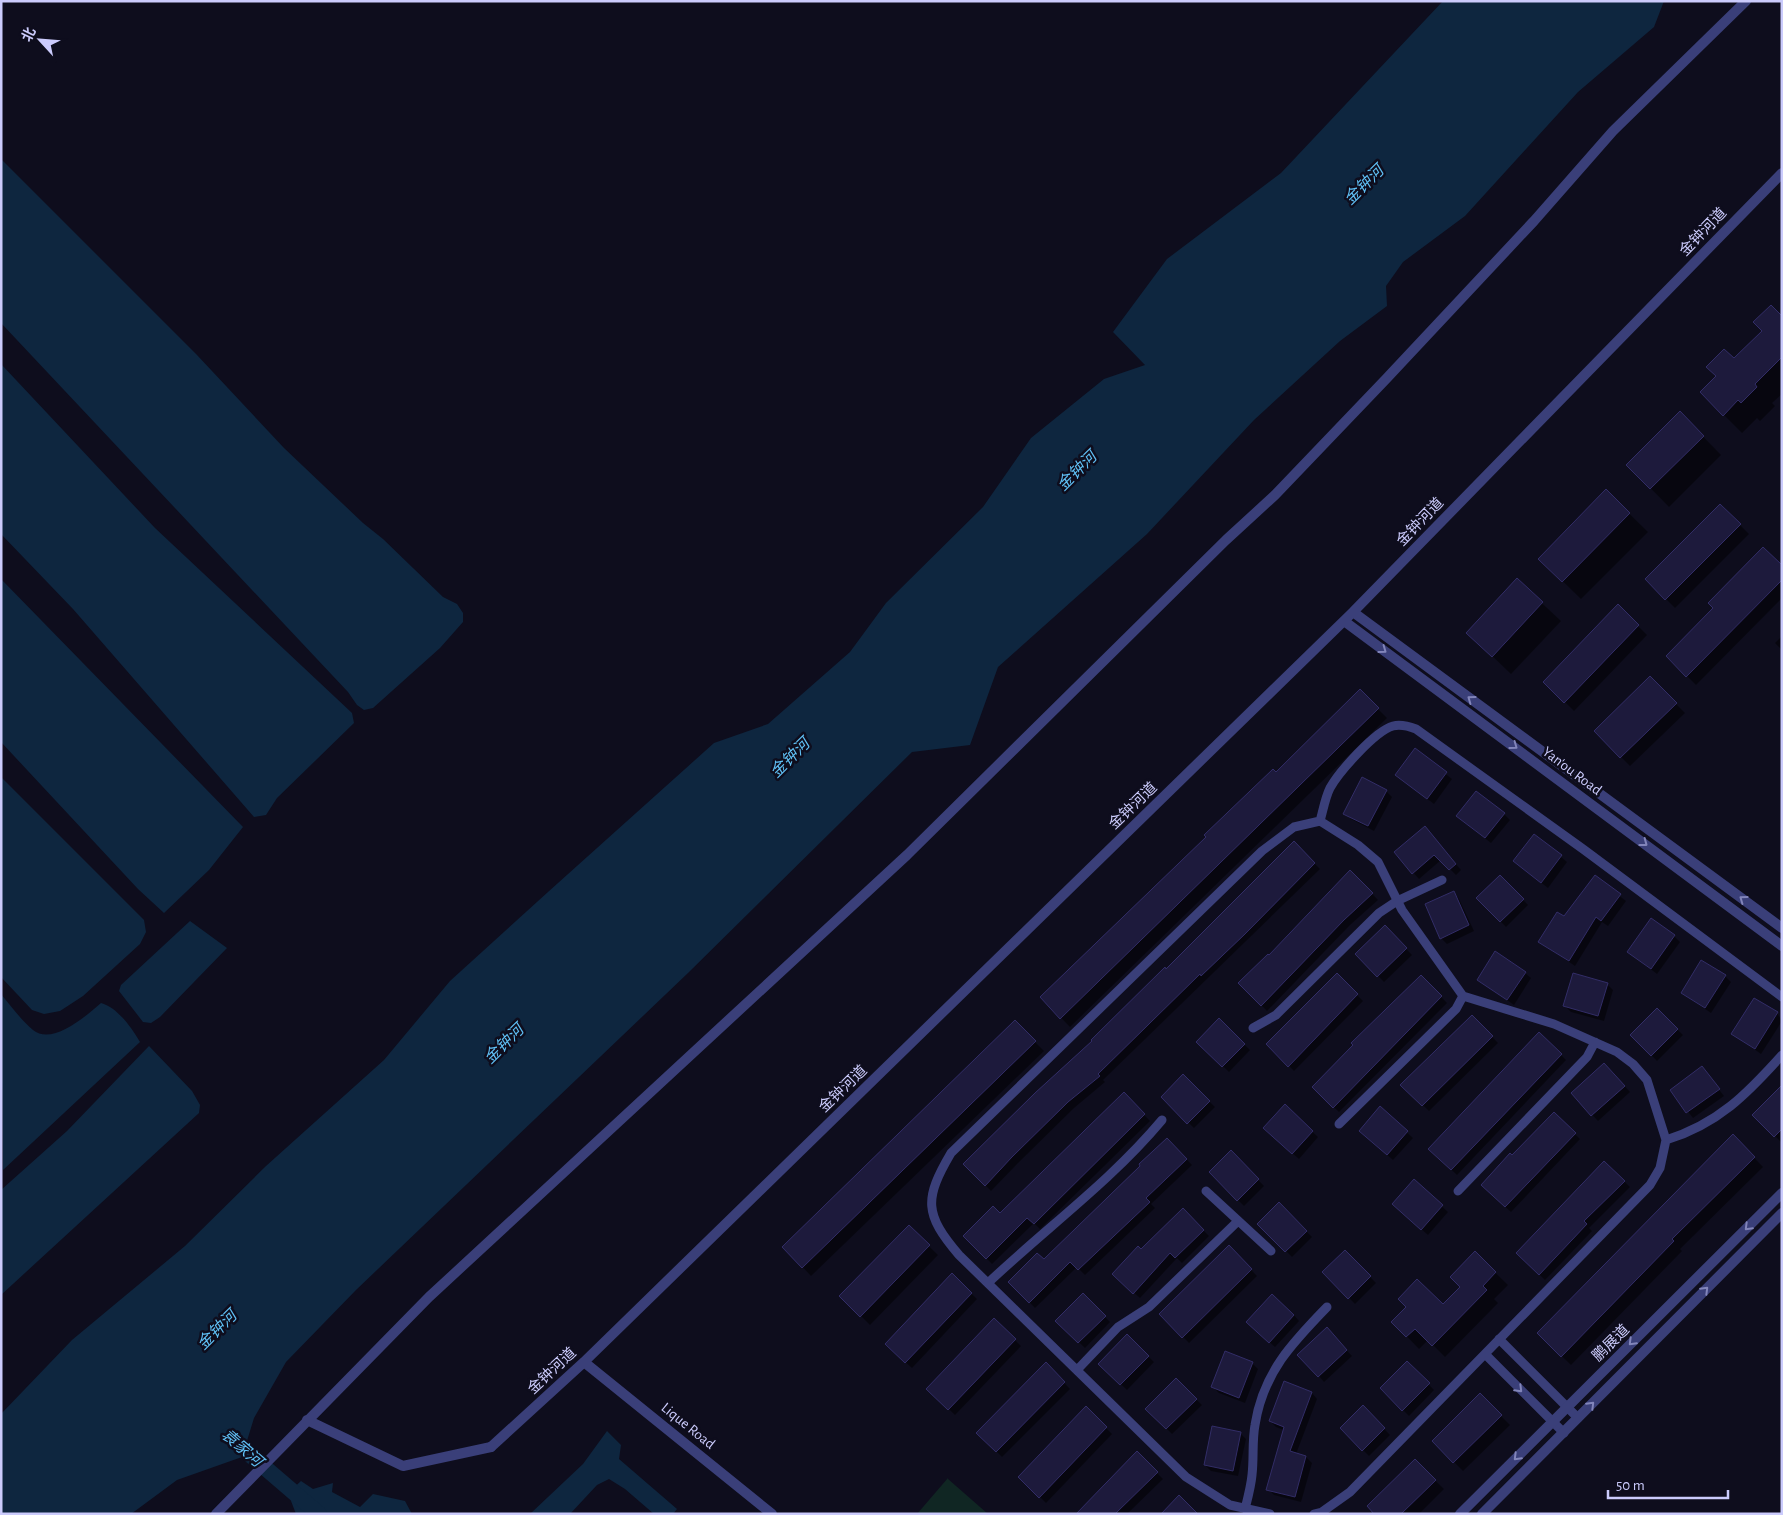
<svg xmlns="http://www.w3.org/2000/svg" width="1783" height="1515" font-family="'Alegreya Sans','Noto Sans SC',sans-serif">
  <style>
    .green { fill: #102623 }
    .water { fill: #0e263f }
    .shadow { fill: #0007 }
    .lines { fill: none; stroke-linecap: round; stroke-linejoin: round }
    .canal { stroke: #0e263f; stroke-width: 16 }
    .building { fill: #1d1a3c; stroke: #322d67 }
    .service { stroke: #3a3f79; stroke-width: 9 }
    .minor { stroke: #3a3f79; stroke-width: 10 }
    .tertiary { stroke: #3a3f79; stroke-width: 10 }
    .oneway { stroke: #8285ba }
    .labels { text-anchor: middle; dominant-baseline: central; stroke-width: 5; stroke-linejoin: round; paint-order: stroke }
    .street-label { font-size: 15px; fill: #cbcbfc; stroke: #0e0d1d }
    .water-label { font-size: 16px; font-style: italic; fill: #60c1f6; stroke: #0e0d1d }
  </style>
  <rect width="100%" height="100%" fill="#0e0d1d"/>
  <path class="green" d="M948,1478V1479L988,1514H917Z"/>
  <path class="water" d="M1443,1H1664L1654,27L1578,92L1465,216L1403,262L1386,286L1387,306L1340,341L1254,420L1147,534L998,667L970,745L912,752L688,973L356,1290L286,1362L254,1418L242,1457L177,1480L131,1514H1V1414L72,1340L185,1246L266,1166L384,1060L450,981L548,892L714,743L768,724L850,652L886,603L983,507L1031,438L1104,379L1145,365L1113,332L1167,259L1281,173Z
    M1,159L197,355L284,448L363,523L383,539L443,597L457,604L463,613V622L440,648L373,708L364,710L357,705L348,692L1,323Z
    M1,364L155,528L352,713L354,723L277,798L266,815L254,817L73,609L1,534Z
    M1,579L243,827L209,870L164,913L138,889L1,742Z
    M1,777L144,920L146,932L140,944L83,996L60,1011L44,1014L32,1010L1,977Z
    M190,921L227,948L160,1017L151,1023L143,1022L119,991L121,985Z
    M1,994C11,1006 21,1020 33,1030C52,1046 86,1016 101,1003C117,1007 132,1028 140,1042L3,1170Z
    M149,1046L192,1091L200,1105L199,1113L1,1295V1190L67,1131Z
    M607,1431L621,1445L619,1459L677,1509L673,1514H654L625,1489L609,1479L597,1485L570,1514H530L583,1464Z
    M301,1481L313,1489L333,1483L332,1492L360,1507L373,1494L405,1501L412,1514H296L288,1493Z"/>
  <path class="shadow" d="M1782,313V394L1772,403L1775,406L1760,421L1757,418L1742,433L1701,392Z
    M1680,413L1721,455L1669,507L1628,465Z
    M1606,491L1648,532L1581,599L1540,559Z
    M1720,505L1749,534L1675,608L1646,579Z
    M1782,567V598L1696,685L1667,656Z
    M1517,580L1561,621L1511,674L1487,651Z
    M1618,606L1647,635L1574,711L1545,682Z
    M1782,636V650L1775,643Z
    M1650,678L1685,713L1630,766L1595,731Z
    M1360,691L1387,718L1070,1027L1041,997Z
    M1415,750L1452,779L1434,804L1403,780Z
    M1386,791L1392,797L1374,831L1351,819L1345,813Z
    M1504,814L1510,820L1491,843L1464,822Z
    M1430,834L1461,870L1456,875L1441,860L1419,879L1395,852Z
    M1535,835L1567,862L1548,888L1521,867Z
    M1294,843L1320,869L1103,1080L1105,1082L1074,1108L1018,1163L991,1191L965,1164L1094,1042Z
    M1350,871L1378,900L1350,925L1267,1011L1240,983L1269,957Z
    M1500,876L1528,905L1506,927L1478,898Z
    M1595,877L1626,901L1608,926L1602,922L1575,966L1540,942L1565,918Z
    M1454,893L1459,899L1474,931L1447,944L1441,938Z
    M1385,927L1412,955L1384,982L1357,954Z
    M1674,936L1680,942L1657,974L1629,952Z
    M1525,973L1531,978L1514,1005L1478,979Z
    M1337,975L1363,1001L1294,1071L1268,1044Z
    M1421,976L1447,1003L1339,1112L1313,1087Z
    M1725,976L1731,982L1711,1013L1682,993Z
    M1607,984L1613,990L1604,1021L1571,1012L1565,1006Z
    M1657,1010L1683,1035L1657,1061L1632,1035Z
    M1777,1013L1782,1021L1761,1054L1733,1034Z
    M1472,1016L1498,1043L1429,1111L1402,1085Z
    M1219,1020L1250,1050L1229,1072L1198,1042Z
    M1015,1022L1044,1051L811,1276L784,1247Z
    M1539,1033L1566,1060L1457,1175L1435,1154Z
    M1702,1068L1724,1096L1693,1118L1671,1090Z
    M1610,1070L1630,1092L1598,1121L1572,1093Z
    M1183,1076L1215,1107L1194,1128L1162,1097Z
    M1782,1086V1143L1754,1115Z
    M1124,1094L1150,1121L1040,1229L1034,1223L992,1264L965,1236L1000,1215Z
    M1285,1106L1318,1137L1299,1159L1271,1134Z
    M1380,1108L1413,1138L1393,1160L1366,1136Z
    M1554,1114L1580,1139L1511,1212L1488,1191L1512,1157Z
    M1733,1136L1763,1167L1680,1249L1682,1251L1571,1365L1538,1333Z
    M1167,1139L1192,1165L1151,1204L1155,1208L1085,1275L1077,1267L1035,1308L1010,1282L1043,1261L1142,1166Z
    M1231,1152L1264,1186L1244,1206L1210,1172Z
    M1604,1162L1630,1187L1589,1228L1592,1231L1545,1280L1517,1253Z
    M1414,1181L1448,1212L1428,1235L1400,1210Z
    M1279,1204L1312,1237L1292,1257L1259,1224Z
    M1183,1210L1209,1236L1182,1263L1177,1258L1140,1298L1120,1280L1141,1250Z
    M909,1227L938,1255L870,1325L841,1296Z
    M1229,1247L1257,1276L1189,1343L1161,1314Z
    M1345,1251L1376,1283L1355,1304L1324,1272Z
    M1475,1253L1508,1285L1494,1299L1498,1303L1445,1357L1428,1340L1419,1349L1393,1322L1407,1307L1443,1306L1461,1287Z
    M952,1275L977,1299L912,1368L892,1350Z
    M1083,1295L1110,1322L1085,1348L1057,1321Z
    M1294,1315L1299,1321L1275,1347L1254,1328Z
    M994,1320L1021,1346L955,1415L928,1389Z
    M1326,1329L1352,1356L1324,1382L1319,1376Z
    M1127,1336L1154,1362L1127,1390L1100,1364Z
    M1407,1362L1434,1390L1409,1416L1381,1388Z
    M1252,1363L1258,1369L1245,1403L1219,1393L1213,1387Z
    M1046,1364L1070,1389L1002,1457L978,1433Z
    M1176,1380L1202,1405L1172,1434L1147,1409Z
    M1312,1393L1317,1399L1296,1454L1306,1457L1312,1463L1301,1502L1274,1495L1268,1489L1284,1430L1276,1427L1270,1421Z
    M1480,1395L1510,1425L1463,1471L1433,1441Z
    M1363,1407L1390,1435L1369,1456L1341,1428Z
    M1086,1408L1112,1434L1046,1503L1020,1477Z
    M1240,1433L1246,1439L1238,1476L1211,1471L1205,1465Z
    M1137,1453L1163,1479L1127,1514H1077Z
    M1415,1461L1444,1489L1419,1514H1376Z"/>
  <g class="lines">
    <path class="canal" d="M228,1436L319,1514"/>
  </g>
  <path class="building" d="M1771,305L1782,316V357L1755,384L1757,387L1741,403L1738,400L1723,416L1700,392L1716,376L1706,367L1724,349L1734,358L1762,331L1753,322Z
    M1680,411L1704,436L1650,489L1626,465Z
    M1606,489L1630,513L1562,582L1538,559Z
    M1720,504L1741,524L1665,600L1645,579Z
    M1763,547L1782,565V580L1686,677L1666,656L1713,608L1708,603Z
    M1517,578L1543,602L1492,657L1466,633Z
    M1618,604L1639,625L1564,703L1543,682Z
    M1650,676L1677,703L1620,758L1594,731Z
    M1360,689L1379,708L1060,1019L1040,997L1206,837L1204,835L1273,769L1276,772Z
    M1415,748L1447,772L1427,799L1395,775Z
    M1362,777L1387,790L1368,826L1343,814Z
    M1476,791L1505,813L1485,838L1456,816Z
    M1425,826L1456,864L1449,870L1434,855L1412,874L1394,852Z
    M1534,834L1562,855L1541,883L1513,861Z
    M1294,841L1315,863L1245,934L1201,976L1200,974L1098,1074L1100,1076L1068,1102L1012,1157L985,1186L963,1164L1035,1093L1092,1041L1091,1040L1165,967L1166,969Z
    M1350,870L1373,893L1344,920L1261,1006L1238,983L1268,954L1269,955Z
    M1500,875L1524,899L1500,922L1476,898Z
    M1595,875L1621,894L1601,921L1596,917L1569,961L1538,942L1557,912L1564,916Z
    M1454,891L1469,925L1440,939L1425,904Z
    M1651,918L1675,935L1651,969L1627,952Z
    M1385,925L1407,948L1377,977L1355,954Z
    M1495,951L1526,972L1507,1000L1477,980Z
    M1701,960L1726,975L1705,1008L1681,993Z
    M1337,973L1358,994L1288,1067L1266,1044Z
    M1573,973L1608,983L1598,1016L1563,1006Z
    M1421,975L1442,996L1333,1108L1312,1087L1353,1045L1351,1043Z
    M1754,998L1778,1012L1755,1049L1731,1034Z
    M1657,1008L1678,1029L1651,1056L1630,1035Z
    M1472,1015L1493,1036L1422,1106L1400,1085Z
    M1219,1018L1245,1044L1222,1067L1196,1042Z
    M1015,1020L1036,1041L802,1268L782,1247Z
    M1539,1032L1562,1054L1451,1170L1428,1149Z
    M1604,1063L1625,1086L1591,1116L1571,1093Z
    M1702,1066L1720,1089L1686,1113L1670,1090Z
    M1183,1074L1210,1101L1187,1124L1161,1097Z
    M1782,1085V1129L1774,1137L1752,1115Z
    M1124,1092L1145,1114L1034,1224L1027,1218L986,1259L963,1236L993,1206L1000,1213Z
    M1285,1104L1313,1131L1292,1154L1263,1128Z
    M1380,1106L1408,1131L1387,1155L1359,1131Z
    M1554,1112L1576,1133L1505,1207L1481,1185L1510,1153L1512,1155Z
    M1733,1134L1755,1157L1672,1239L1674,1241L1561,1357L1537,1333Z
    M1167,1138L1187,1159L1146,1198L1150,1202L1078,1270L1070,1262L1029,1303L1008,1282L1037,1253L1044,1259L1140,1166L1139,1164Z
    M1231,1150L1259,1179L1237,1201L1209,1172Z
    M1604,1161L1625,1181L1584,1221L1587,1224L1539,1275L1516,1253Z
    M1414,1179L1443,1205L1421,1230L1392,1204Z
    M1279,1202L1307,1231L1285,1252L1257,1224Z
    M1183,1208L1204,1230L1175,1258L1170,1253L1133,1294L1112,1274L1138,1246L1141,1249Z
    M909,1225L930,1245L860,1317L839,1296Z
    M1229,1245L1252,1269L1182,1338L1159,1314Z
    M1345,1250L1371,1276L1348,1299L1322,1272Z
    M1475,1251L1496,1272L1483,1286L1487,1290L1432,1346L1415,1329L1406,1337L1391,1322L1406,1307L1398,1299L1417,1279L1443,1304L1460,1287L1450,1277Z
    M952,1273L972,1293L905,1363L885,1344Z
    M1083,1293L1106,1316L1078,1343L1055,1321Z
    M1272,1294L1294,1315L1269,1343L1246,1322Z
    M994,1318L1016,1339L948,1410L926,1389Z
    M1327,1327L1347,1350L1318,1377L1297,1355Z
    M1127,1334L1149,1356L1120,1385L1098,1364Z
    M1225,1351L1253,1362L1239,1398L1211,1387Z
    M1407,1361L1430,1383L1402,1411L1380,1388Z
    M1046,1362L1065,1382L996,1452L976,1433Z
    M1176,1378L1197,1399L1166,1429L1145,1409Z
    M1284,1381L1312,1392L1290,1451L1306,1456L1295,1497L1266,1490L1284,1427L1269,1421Z
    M1480,1393L1502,1415L1453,1463L1432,1441Z
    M1363,1405L1385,1428L1362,1451L1340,1428Z
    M1086,1406L1107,1427L1039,1498L1018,1477Z
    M1212,1426L1241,1432L1233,1471L1204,1465Z
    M1137,1451L1158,1472L1115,1514H1076Z
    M1415,1459L1436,1480L1401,1514H1374L1367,1506Z
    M1179,1495L1198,1514H1161Z"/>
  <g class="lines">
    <path class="service" d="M1320,821C1323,811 1325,798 1330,788C1339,772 1375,731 1393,726C1401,724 1408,726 1416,729L1583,849L1782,997
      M1253,1028L1276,1015L1379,913L1397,901L1442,880
      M1339,1124L1456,1009L1463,996
      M1666,1140C1718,1124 1747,1094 1782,1055
      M1206,1191L1271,1251
      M1458,1191L1587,1057L1595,1042
      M988,1283C1046,1228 1110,1182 1162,1120
      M1499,1339L1578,1418
      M1485,1354L1564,1433
      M1077,1370L1118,1327L1149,1307L1238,1221
      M1245,1509C1248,1497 1251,1486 1252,1475C1254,1458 1252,1441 1255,1425C1263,1373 1292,1343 1327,1307
      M1270,1514L1230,1505L1186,1477L959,1255C924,1214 924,1199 951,1153L1262,851L1294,827L1320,821L1358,845L1378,862L1402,910L1463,996L1554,1024L1617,1052L1633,1064L1647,1080L1666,1140L1660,1168L1650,1185L1350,1492L1322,1512L1314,1514"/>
    <path class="minor" d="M307,1420L403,1466L491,1447
      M216,1514L429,1297L907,855L1226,540L1275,495L1386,379L1534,221L1613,131L1746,1"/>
    <path class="tertiary" d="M1353,612L1782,928
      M1344,621L1782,946
      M584,1362L772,1514
      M491,1447L584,1362L1353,612L1782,173
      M1460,1514L1782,1193
      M1482,1514L1782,1213"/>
  </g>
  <defs><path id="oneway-chevron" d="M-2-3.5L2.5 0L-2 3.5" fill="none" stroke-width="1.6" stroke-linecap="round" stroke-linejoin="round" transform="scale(1.25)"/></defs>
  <g class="oneway">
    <use href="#oneway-chevron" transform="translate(1383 650) rotate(36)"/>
    <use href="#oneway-chevron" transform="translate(1471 699) rotate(-144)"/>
    <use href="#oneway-chevron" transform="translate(1514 746) rotate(36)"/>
    <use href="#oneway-chevron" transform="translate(1644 843) rotate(37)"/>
    <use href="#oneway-chevron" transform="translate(1743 899) rotate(-144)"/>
    <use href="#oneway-chevron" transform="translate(1748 1227) rotate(135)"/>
    <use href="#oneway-chevron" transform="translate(1705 1290) rotate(-45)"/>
    <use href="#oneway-chevron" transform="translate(1632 1342) rotate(135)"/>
    <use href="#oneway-chevron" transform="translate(1519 1389) rotate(45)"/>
    <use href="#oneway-chevron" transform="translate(1591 1405) rotate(-45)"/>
    <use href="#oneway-chevron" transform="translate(1517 1457) rotate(135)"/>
  </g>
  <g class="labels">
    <g class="street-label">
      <text transform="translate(1703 232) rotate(-46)">金钟河道</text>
      <text transform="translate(1420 522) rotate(-46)">金钟河道</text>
      <text transform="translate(1572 771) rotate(37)">Yan'ou Road</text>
      <text transform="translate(1133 806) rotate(-44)">金钟河道</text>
      <text transform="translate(843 1089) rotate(-44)">金钟河道</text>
      <text transform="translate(1611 1343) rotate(-45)">鹏展道</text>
      <text transform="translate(552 1371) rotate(-43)">金钟河道</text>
      <text transform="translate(688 1426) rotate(39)">Lique Road</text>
    </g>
    <g class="water-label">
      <text transform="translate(1364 185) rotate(-45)">金钟河</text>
      <text transform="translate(1077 471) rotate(-45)">金钟河</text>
      <text transform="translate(790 758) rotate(-45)">金钟河</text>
      <text transform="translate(504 1044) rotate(-45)">金钟河</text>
      <text transform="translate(217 1330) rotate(-45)">金钟河</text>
      <text transform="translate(242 1448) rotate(41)">袁家河</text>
    </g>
  </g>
  <rect width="1783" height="1515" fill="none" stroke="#cbcbfc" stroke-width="5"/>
  <g transform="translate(40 40) rotate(296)" stroke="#0e0d1d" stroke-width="4" paint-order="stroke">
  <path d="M0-4L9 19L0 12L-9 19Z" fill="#cbcbfc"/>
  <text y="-8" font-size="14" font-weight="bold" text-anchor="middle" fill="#cbcbfc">北</text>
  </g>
  <path d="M1608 1490v8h120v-8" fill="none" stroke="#cbcbfc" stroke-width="2.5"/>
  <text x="1616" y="1490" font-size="15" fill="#cbcbfc" stroke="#0e0d1d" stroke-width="4" paint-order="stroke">50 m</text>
</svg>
